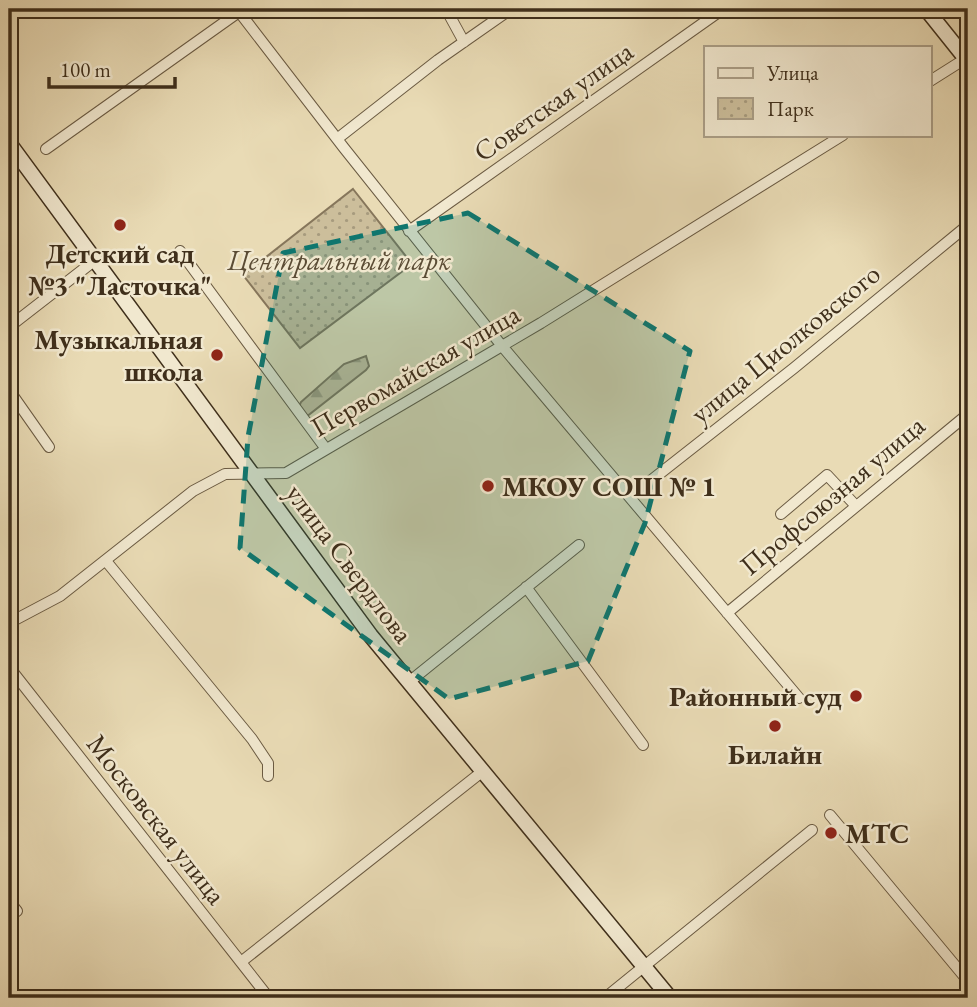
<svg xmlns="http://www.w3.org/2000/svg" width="977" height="1007" font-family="'EB Garamond',serif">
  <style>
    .forest { fill: url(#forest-firs); stroke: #86765b; stroke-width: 2 }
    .park { fill: url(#park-dots); stroke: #86765b; stroke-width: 2 }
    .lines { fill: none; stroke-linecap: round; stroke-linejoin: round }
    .street-casing { stroke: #6a5a42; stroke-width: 12 }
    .secondary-casing { stroke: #3f2f1b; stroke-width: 17 }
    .street { stroke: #f1e8cf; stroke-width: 10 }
    .secondary { stroke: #f1e8cf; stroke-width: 14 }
    .marked { fill: #0f766e; fill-opacity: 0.2; stroke: #0f766e; stroke-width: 5; stroke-dasharray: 14 9; stroke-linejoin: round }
    .poi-dot { fill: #8f2418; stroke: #f1e8cf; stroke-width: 2.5 }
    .labels { text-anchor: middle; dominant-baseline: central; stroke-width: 5; stroke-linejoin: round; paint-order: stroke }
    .street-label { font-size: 28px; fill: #3f2f1b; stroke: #f1e8cf }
    .poi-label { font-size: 28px; font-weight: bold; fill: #3f2f1b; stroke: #f1e8cf }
    .park-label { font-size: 28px; font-style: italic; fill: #5b4c35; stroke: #f1e8cf }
  </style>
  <defs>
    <pattern id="forest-firs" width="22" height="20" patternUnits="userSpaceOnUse" patternTransform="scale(1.75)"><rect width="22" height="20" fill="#ccbe9b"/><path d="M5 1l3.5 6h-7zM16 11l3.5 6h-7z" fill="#a79b7e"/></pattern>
    <pattern id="park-dots" width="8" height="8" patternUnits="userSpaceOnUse" patternTransform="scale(1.75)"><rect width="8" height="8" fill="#ccbe9b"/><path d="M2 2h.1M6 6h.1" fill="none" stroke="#a79b7e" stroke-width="1.8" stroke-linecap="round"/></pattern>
  </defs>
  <rect width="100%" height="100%" fill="#e9dbb5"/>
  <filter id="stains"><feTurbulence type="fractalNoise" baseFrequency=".00286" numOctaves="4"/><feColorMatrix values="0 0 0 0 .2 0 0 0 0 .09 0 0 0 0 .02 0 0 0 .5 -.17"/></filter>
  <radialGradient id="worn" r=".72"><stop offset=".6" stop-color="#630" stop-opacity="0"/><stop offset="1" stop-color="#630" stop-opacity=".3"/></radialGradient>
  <path class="forest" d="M366,356L369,366L366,370L306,417L299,407L301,402L344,364Z"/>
  <path class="park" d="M353,189L412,264L300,348L243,275Z"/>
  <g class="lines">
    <defs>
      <path id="street" d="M237,9L344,148L502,346L799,698
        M446,9L464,42
        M930,81L968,57
        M337,139L438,60L511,9
        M46,149L243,9
        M409,231L723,9
        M180,251L326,449
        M9,327L94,261
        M9,390L49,447
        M630,497L794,368L968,225
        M781,514L827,475L856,506
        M106,561L252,739L268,763V776
        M526,587L643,745
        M727,613L968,414
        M9,623L60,596L193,491L225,474L286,473L541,323L843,135
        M9,667L269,998
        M409,682L579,545
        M830,815L968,981
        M9,901L17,911L9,917
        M241,962L483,771
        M605,998L812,830"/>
      <path id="secondary" d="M926,9L966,59
        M9,143L371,636L670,998"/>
    </defs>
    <use href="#street" class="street-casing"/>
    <use href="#secondary" class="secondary-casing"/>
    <use href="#street" class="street"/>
    <use href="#secondary" class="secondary"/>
  </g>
  <path class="marked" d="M468,213L690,351L645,523L588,661L449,699L240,548L248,437L283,253Z"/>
  <g class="poi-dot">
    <circle cx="120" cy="225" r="7"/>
    <circle cx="217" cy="355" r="7"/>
    <circle cx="488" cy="486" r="7"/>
    <circle cx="856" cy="696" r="7"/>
    <circle cx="775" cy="726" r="7"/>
    <circle cx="831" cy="833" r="7"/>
  </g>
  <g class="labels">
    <g class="street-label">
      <text transform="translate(553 101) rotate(-35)">Советская улица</text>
      <text transform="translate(785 343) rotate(-39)">улица Циолковского</text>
      <text transform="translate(415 370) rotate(-30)">Первомайская улица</text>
      <text transform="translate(832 495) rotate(-40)">Профсоюзная улица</text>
      <text transform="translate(350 563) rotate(53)">улица Свердлова</text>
      <text transform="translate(157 819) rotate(52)">Московская улица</text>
    </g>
    <g class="poi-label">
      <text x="120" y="253">Детский сад<tspan x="120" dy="32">№3 "Ласточка"</tspan></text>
      <text x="203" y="339" text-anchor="end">Музыкальная<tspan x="203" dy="32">школа</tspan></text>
      <text x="502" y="486" text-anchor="start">МКОУ СОШ № 1</text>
      <text x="842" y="696" text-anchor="end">Районный суд</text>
      <text x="775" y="754">Билайн</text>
      <text x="845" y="833" text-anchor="start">МТС</text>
    </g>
    <g class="park-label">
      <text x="339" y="260">Центральный парк</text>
    </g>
  </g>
  <rect width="977" height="1007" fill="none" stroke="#e9dbb5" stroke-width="35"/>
  <rect x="10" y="10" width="956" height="986" fill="none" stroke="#3f2f1b" stroke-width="3.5"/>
  <rect x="18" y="18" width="942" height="972" fill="none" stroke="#3f2f1b" stroke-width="2"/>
  <rect x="704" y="46" width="228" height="91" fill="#f1e8cf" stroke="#aa9e87" stroke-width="2"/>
  <rect x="718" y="68" width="35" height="10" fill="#f1e8cf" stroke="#aa9e87" stroke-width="2"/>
  <text x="767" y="80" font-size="21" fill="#3f2f1b">Улица</text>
  <rect x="718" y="98" width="35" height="21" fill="url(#park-dots)" stroke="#aa9e87" stroke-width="2"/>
  <text x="767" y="116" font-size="21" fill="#3f2f1b">Парк</text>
  <path d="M49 77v10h126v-10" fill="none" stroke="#3f2f1b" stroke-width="3.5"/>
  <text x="60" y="77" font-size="21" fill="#3f2f1b" stroke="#f1e8cf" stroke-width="5" paint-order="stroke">100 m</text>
  <rect width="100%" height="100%" filter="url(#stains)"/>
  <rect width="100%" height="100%" fill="url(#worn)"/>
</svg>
